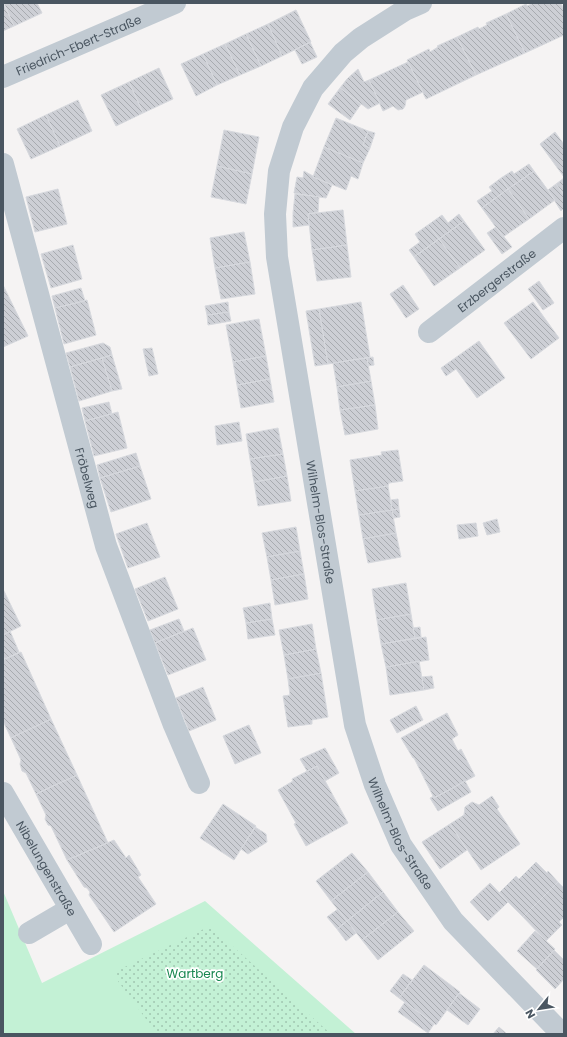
<svg xmlns="http://www.w3.org/2000/svg" width="567" height="1037" font-family="Poppins,sans-serif">
  <style>
    .park { fill: #c3f1d5 }
    .garden { fill: url(#garden-dots) }
    .building { fill: url(#building-back-hatch); stroke: #d7d9de }
    .lines { fill: none; stroke-linecap: round; stroke-linejoin: round }
    .minor { stroke: #c1cad2; stroke-width: 22 }
    .labels { text-anchor: middle; dominant-baseline: central; stroke-width: 3.5; stroke-linejoin: round; paint-order: stroke }
    .street-label { font-size: 12px; fill: #4a5661; stroke: #fff }
    .park-label { font-size: 12px; fill: #17864f; stroke: #fff }
  </style>
  <defs>
    <pattern id="garden-dots" width="8" height="8" patternUnits="userSpaceOnUse"><rect width="8" height="8" fill="#c3f1d5"/><path d="M2 2h.1M6 6h.1" fill="none" stroke="#a0c6b0" stroke-width="1.8" stroke-linecap="round"/></pattern>
    <pattern id="building-back-hatch" width="6" height="6" patternUnits="userSpaceOnUse"><rect width="6" height="6" fill="#cdcfd5"/><path d="M-1 5l2 2M0 0l6 6M5-1l2 2" fill="none" stroke="#a8abb0"/></pattern>
  </defs>
  <rect width="100%" height="100%" fill="#f5f3f3"/>
  <path class="park" d="M3,891L42,983L205,901L356,1034H3Z"/>
  <path class="garden" d="M210,926L331,1034H157L112,973Z"/>
  <path class="building" d="M3,3L14,26L3,31Z
    M4,3H37L42,13L14,26Z
    M534,3H561L564,10V35L525,53L506,14L526,4L527,6Z
    M296,10L311,42L282,56L268,24Z
    M506,14L525,53L476,75L457,37L478,27L479,29L487,25L486,23Z
    M268,24L282,56L261,66L246,34Z
    M246,34L261,66L240,75L225,44Z
    M457,37L476,75L426,99L407,60L429,49L430,52L438,47L437,46Z
    M310,42L317,57L302,64L295,50Z
    M225,44L240,75L217,85L203,54Z
    M203,54L217,85L196,96L181,64Z
    M408,62L423,92L406,100L405,106L403,109L398,110L393,106L383,111L369,80Z
    M159,68L173,99L143,113L129,82Z
    M358,69L364,82L369,80L380,103L368,109L340,88L347,79Z
    M129,82L143,113L116,126L101,95Z
    M340,88L361,104L350,120L328,104Z
    M78,100L92,131L60,146L46,115Z
    M46,115L60,146L31,159L17,129Z
    M336,118L368,131L363,145L370,148L363,163L324,147Z
    M224,130L259,137L252,174L217,166Z
    M368,131L375,133L370,148L363,145Z
    M555,132L563,143L564,142V177L540,144Z
    M324,147L363,163L358,179L351,176L346,190L313,177Z
    M529,164L534,171L508,189L501,178L512,171L514,174Z
    M217,166L252,174L246,204L211,197Z
    M304,171L313,176V177L332,185L326,198L294,193L297,177L303,178Z
    M534,171L555,200L529,219L508,189Z
    M501,178L508,189L482,208L477,201L492,191L489,187Z
    M564,178V195L556,184Z
    M556,184L564,195V208L561,211L548,190Z
    M58,189L67,224L35,232L26,197Z
    M508,189L529,219L503,237L482,208Z
    M295,194L319,197L318,212L308,214L309,225L293,227V213Z
    M343,210L347,245L312,250L308,214Z
    M459,214L464,221L439,239L428,225L442,215L448,223Z
    M464,221L485,250L460,268L439,239Z
    M428,225L439,239L414,257L409,250L420,242L415,234Z
    M496,227L512,247L502,254L487,233Z
    M244,232L250,262L215,268L210,238Z
    M439,239L460,268L434,286L414,257Z
    M73,245L82,279L51,288L41,254Z
    M347,245L351,277L317,281L312,250Z
    M250,262L255,294L221,299L215,268Z
    M539,281L554,303L543,310L528,289Z
    M3,285L28,336L3,347Z
    M403,285L419,309L406,318L390,294Z
    M81,288L85,301L55,308L52,296Z
    M87,300L96,335L64,344L55,308Z
    M228,302L229,312L207,315L205,306Z
    M361,302L370,357L328,364L319,309Z
    M533,302L559,338L531,359L504,323Z
    M319,309L328,364L315,366L306,311Z
    M229,312L231,321L208,325L207,315Z
    M259,319L266,356L233,362L226,325Z
    M479,341L505,378L477,398L456,369L446,376L441,368Z
    M103,343L110,347L112,355L70,367L66,353Z
    M152,348L158,374L149,376L143,349Z
    M112,355L122,389L112,391L102,358Z
    M266,356L270,379L237,385L233,362Z
    M373,357L374,365L368,366L367,358Z
    M102,358L112,391L79,401L70,367Z
    M367,358L371,381L337,387L333,363Z
    M270,379L274,402L241,408L237,385Z
    M371,381L375,405L340,410L337,387Z
    M109,402L112,414L85,421L82,408Z
    M375,405L378,429L345,435L340,410Z
    M118,412L127,448L94,456L85,421Z
    M239,422L242,441L217,445L215,426Z
    M278,428L283,454L250,459L246,434Z
    M398,450L403,481L389,483L388,486L355,491L350,460L382,455L381,452Z
    M136,453L140,466L100,478L97,465Z
    M283,454L287,476L254,482L250,459Z
    M140,466L151,499L111,512L100,478Z
    M287,476L291,501L258,506L254,482Z
    M388,486L392,510L359,515L355,491Z
    M398,499L399,509L392,510L391,500Z
    M399,509L400,517L394,518L392,510Z
    M392,510L396,533L363,539L359,515Z
    M497,519L500,532L487,535L483,523Z
    M147,523L160,557L128,568L116,534Z
    M476,523L478,536L459,539L457,525Z
    M296,527L300,551L267,557L262,533Z
    M396,533L401,557L368,563L363,539Z
    M300,551L304,574L271,580L267,557Z
    M304,574L308,599L275,605L271,580Z
    M165,577L178,609L148,621L135,589Z
    M406,583L411,614L377,620L372,589Z
    M3,589L21,626L3,635Z
    M270,603L272,619L246,623L243,608Z
    M411,614L415,638L381,644L377,620Z
    M179,619L184,631L155,643L150,630Z
    M272,619L275,635L248,639L246,623Z
    M312,624L316,649L284,655L279,630Z
    M420,627L421,637L415,638L413,628Z
    M193,628L206,660L168,675L155,643Z
    M10,631L19,652L5,659L3,656V635Z
    M426,637L429,660L386,667L381,644Z
    M316,649L321,673L288,679L284,655Z
    M21,652L51,719L11,738L3,721V660Z
    M419,661L424,690L390,695L386,667Z
    M321,673L328,717L312,720V724L288,727L283,696L290,695L288,679Z
    M432,676L434,688L424,690L422,677Z
    M203,687L216,720L189,731L176,698Z
    M416,706L423,720L397,733L390,720Z
    M447,713L458,735L452,739L458,751L461,749L475,776L434,798L414,758H413L401,738Z
    M51,719L77,775L36,794L26,773L22,771L20,764L21,760L11,738Z
    M249,725L261,753L235,764L223,736Z
    M325,748L339,773L325,781L317,766L307,771L300,759Z
    M317,766L348,823L306,846L294,824L296,823L278,790L293,781L292,779Z
    M77,775L108,843L67,860L51,826L48,825L45,819L46,815L36,794Z
    M465,781L471,792L438,811L430,798L434,796V798Z
    M492,796L499,807L497,809L520,844L481,870L450,824L464,815L465,807L472,802L479,805Z
    M223,804L256,826L234,860L200,838Z
    M450,824L467,850L440,869L422,842Z
    M255,827L266,834L267,842L248,854L241,849Z
    M114,840L126,858L129,855L141,875L138,877L156,904L114,932L89,895L90,892L87,888L84,887L67,860Z
    M352,853L368,872L331,901L316,881Z
    M536,862L547,873L548,871L558,882L523,917L499,893L516,876L519,879Z
    M368,872L383,892L347,921L331,901Z
    M558,882L564,888V917L559,922L562,925L546,941L523,917Z
    M490,883L508,902L488,921L470,902Z
    M383,892L398,912L362,940L347,921Z
    M338,909L347,921L337,929L327,917Z
    M398,912L414,931L378,960L362,940Z
    M347,921L356,933L346,941L337,929Z
    M535,931L555,949L537,969L517,951Z
    M554,950L564,960V979L555,989L536,970Z
    M424,965L460,992L436,1025L399,998Z
    M403,974L412,980L399,998L390,991Z
    M459,993L480,1009L468,1025L447,1010Z
    M405,1002L434,1024L428,1033L398,1012Z
    M499,1027L507,1034H493Z"/>
  <g class="lines">
    <g class="minor">
      <path id="s1" d="M421,3L405,10L361,38L343,53L313,88L293,127L279,171L275,214L277,257L355,725L375,785L401,845L453,921L562,1034"/>
      <path id="s2" d="M3,77L175,3"/>
      <path id="s3" d="M3,164L106,546L174,725L199,783"/>
      <path id="s4" d="M429,332L564,228"/>
      <path id="s5" d="M3,793L91,944"/>
      <path d="M29,933L70,909"/>
    </g>
  </g>
  <g class="labels">
    <g class="street-label">
      <text stroke="none"><textPath href="#s2" startOffset="82">Friedrich-Ebert-Straße</textPath></text>
      <text stroke="none"><textPath href="#s4" startOffset="85">Erzbergerstraße</textPath></text>
      <text stroke="none"><textPath href="#s3" startOffset="325">Fröbelweg</textPath></text>
      <text stroke="none"><textPath href="#s1" startOffset="584">Wilhelm-Blos-Straße</textPath></text>
      <text stroke="none"><textPath href="#s1" startOffset="908">Wilhelm-Blos-Straße</textPath></text>
      <text stroke="none"><textPath href="#s5" startOffset="87">Nibelungenstraße</textPath></text>
    </g>
    <g class="park-label">
      <text x="195" y="973">Wartberg</text>
    </g>
  </g>
  <rect width="567" height="1037" fill="none" stroke="#4a5661" stroke-width="8"/>
  <g transform="translate(539 1009) rotate(240)" stroke="#ffffff" stroke-width="3" paint-order="stroke">
  <path d="M0-3L7 15L0 10L-7 15Z" fill="#4a5661"/>
  <text y="-6" font-size="11" font-weight="bold" text-anchor="middle" fill="#4a5661">N</text>
  </g>
</svg>
